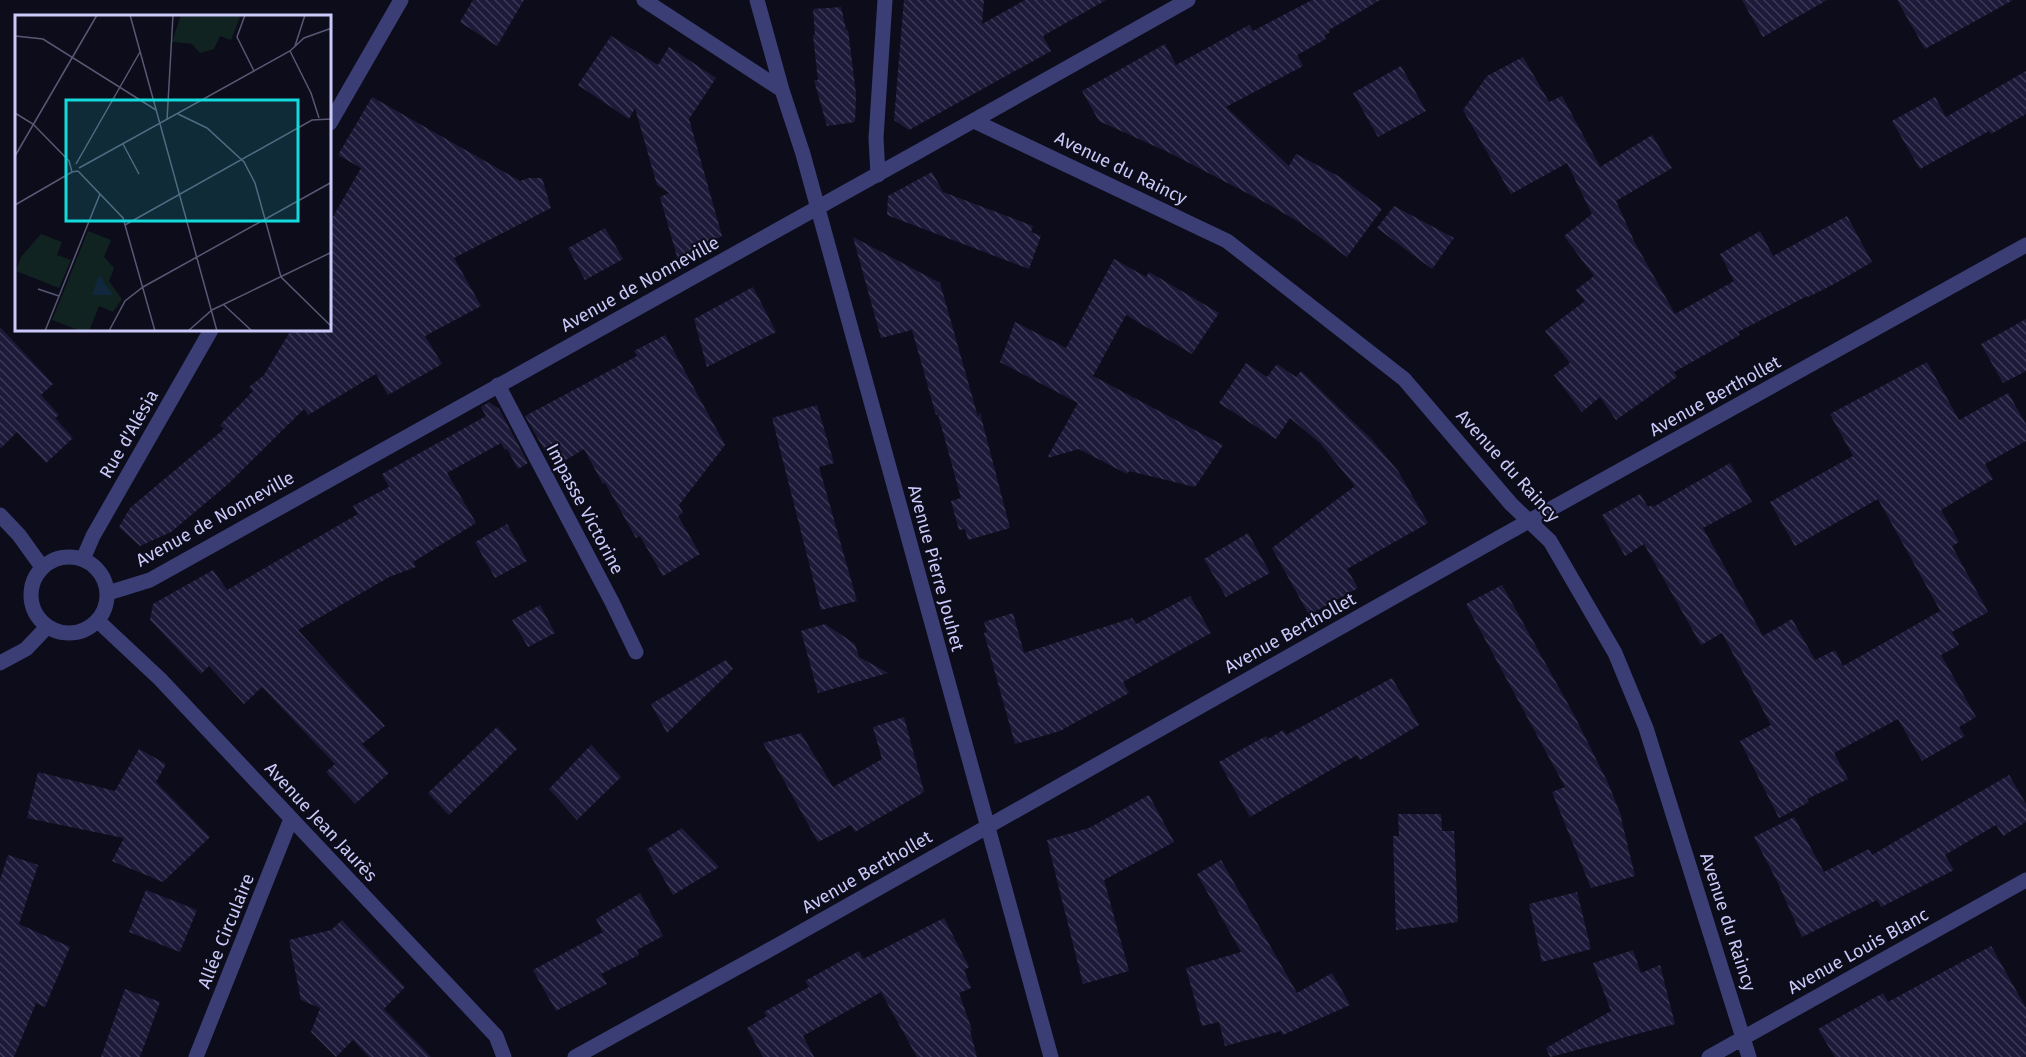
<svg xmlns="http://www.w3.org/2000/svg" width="2026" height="1057" font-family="'Fira Sans',sans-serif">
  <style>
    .building { fill: url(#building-back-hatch) }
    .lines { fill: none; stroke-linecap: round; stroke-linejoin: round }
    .minor { stroke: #3b3e75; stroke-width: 15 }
    .tertiary { stroke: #3b3e75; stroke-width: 15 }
    .labels { text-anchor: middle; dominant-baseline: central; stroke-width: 4.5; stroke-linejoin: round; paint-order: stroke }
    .street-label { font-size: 18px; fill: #cbc9fa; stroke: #0d0c1a }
    .inset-road { fill: none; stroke: #595874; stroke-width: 1.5 }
    .view { fill: #13dbdd; fill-opacity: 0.15; stroke: #13dbdd; stroke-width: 3 }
    .inset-edge { fill: none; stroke: #cbc9fa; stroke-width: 3 }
  </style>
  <defs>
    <pattern id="building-back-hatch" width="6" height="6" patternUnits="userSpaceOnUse" patternTransform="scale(1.5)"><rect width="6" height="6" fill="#1d1a39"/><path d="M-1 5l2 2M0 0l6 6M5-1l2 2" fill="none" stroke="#3c3a57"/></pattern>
  </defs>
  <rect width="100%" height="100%" fill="#0d0c1a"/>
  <path class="building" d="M473,0H524L497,46L460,22Z
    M904,0H984L982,24L1025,0H1106L1043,36L1051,51L909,130L894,120Z
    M1312,0H1380L1329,30L1330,32L1324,36L1326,39L1297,55L1303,66L1226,107L1289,166L1296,154L1340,177L1382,209L1347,257L1299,222L1268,204L1170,153L1099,121L1082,91L1165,44L1176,65L1249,25L1253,31Z
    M1742,0H1827L1763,37Z
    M1897,0H2013L1925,49Z
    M841,7L846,30H848L856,94L855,122L827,126L814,80H818L813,35L815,34L813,9Z
    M611,36L658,65L669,47L716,78L689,119L722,236L678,260L660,197L669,193L657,185L635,108L629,119L578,85Z
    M1523,57L1549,102L1562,96L1600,167L1652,135L1672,168L1616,201L1635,243L1675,314L1734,281L1720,254L1760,231L1773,256L1847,216L1872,262L1836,283L1808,297L1807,296L1738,332L1740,335L1674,372L1677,377L1616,420L1600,397L1582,412L1554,375L1570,363L1545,331L1585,301L1576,290L1594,276L1564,236L1592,214L1567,163L1511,194L1463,110L1487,76Z
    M1401,66L1426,111L1378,137L1353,93Z
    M2026,71V114L1991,134L1989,131L1920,169L1892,121L1935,97L1946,117Z
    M372,97L520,181L529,178H542L551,208L454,258L481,306L425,336L442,364L388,395L376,374L308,415L304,409L227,485L171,532L140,546L119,527L130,508L224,429L220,425L253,391L249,387L264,375L291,330H330V222L361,168L338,155Z
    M932,172L943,192L1033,226L1031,232L1041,236L1029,269L887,215L888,196Z
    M1394,206L1454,238L1432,269L1377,228Z
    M605,228L623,259L585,280L568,248Z
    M853,237L940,283L978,417L980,413L1010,528L968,540L965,529L959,530L951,501L961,498L938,414L936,415L912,330L881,338Z
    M1114,259L1146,277L1149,272L1219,313L1192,354L1126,315L1093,376L1223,445L1195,487L1129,471L1127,474L1079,449L1047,458L1078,403L1000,362L1015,322L1066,348Z
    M753,287L776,332L707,367L694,319Z
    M2026,319V371L2003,383L1981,344Z
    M0,327L53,384L41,395L59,415L55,418L73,438L46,463L17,432L0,449Z
    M665,335L725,445L679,505L683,513L678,516L700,554L663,576L640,536L636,538L605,483L603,484L584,449L554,467L525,416L637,356L634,351Z
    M1927,362L1959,420L2008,393L2026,424V441L1985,464L1993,479L1941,510L1959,542L1952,546L1988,612L1952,632L1878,499L1795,546L1770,502L1853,456L1830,414Z
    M1246,363L1267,377L1277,364L1296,377L1301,371L1372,440L1398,471L1428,523L1347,569L1358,588L1309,615L1272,548L1355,486L1320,443L1290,418L1276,439L1219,403Z
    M489,402L499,409L528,463L518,469L507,449L505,450L501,443L447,473L476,523L413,562L416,567L389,577L298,630L385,726L362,744L389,773L355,804L326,772L335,764L262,687L244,704L209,666L201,674L150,620L153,604L213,570L227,590L358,514L353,506L389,487L382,474L486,416L481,407Z
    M817,405L834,463L819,467L857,601L821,610L772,418Z
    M1730,463L1752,502L1703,528L1763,636L1792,619L1815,660L1835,650L1843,666L1940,611L1959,645L1941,655L1976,717L1959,727L1965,736L1922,761L1898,719L1834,753L1848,779L1807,799L1809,802L1779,818L1740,741L1771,725L1722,633L1701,645L1644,544L1625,556L1602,515L1640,494L1648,507L1652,505L1653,507Z
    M507,524L527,561L495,578L475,542Z
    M1248,533L1270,573L1226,597L1204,559Z
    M1502,585L1574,715L1608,783L1622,818H1621L1635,876L1591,888L1552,792L1565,787L1466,604Z
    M1190,596L1211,633L1123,682L1129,693L1060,731L1015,744L984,633L987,632L984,622L1013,613L1024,653L1132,618L1136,624Z
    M540,605L555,633L528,647L512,620Z
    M825,624L855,644L859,657L888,673L818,693L801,631Z
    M726,660L733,669L667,733L651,704Z
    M1392,678L1419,725L1360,760L1357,755L1346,761L1250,817L1219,762L1266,736L1268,739L1283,730L1286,735Z
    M904,717L924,792L855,832L851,825L818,842L763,743L801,733L833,787L882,759L873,727Z
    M497,727L517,749L449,815L428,793Z
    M591,745L621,777L577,820L549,789Z
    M139,749L166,764L156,782L210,837L163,882L112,861L124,838L27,818L38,772L115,791Z
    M2009,775L2026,804V822L2003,836L1996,825L1945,855L1954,870L1881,907L1877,900L1802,937L1777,881L1754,837L1794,817L1824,872L1869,849L1872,855Z
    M1149,795L1174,842L1104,880L1129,971L1083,984L1047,840L1089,828Z
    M1398,814H1441L1442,831H1454L1458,922L1396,930L1393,836H1399Z
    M682,828L719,867L673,895L647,849Z
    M8,855L38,865L19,924L70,947L45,1007L36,1003L14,1057H0V880Z
    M1221,860L1297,993L1332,973L1350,1005L1283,1035L1281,1031L1225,1046L1219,1022L1202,1026L1186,968L1241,952L1197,874Z
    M146,890L197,910L180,952L129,932Z
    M1577,892L1591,949L1542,962L1529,904Z
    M640,893L663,936L637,950L639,955L601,974L607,984L556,1011L533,970L603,932L596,919Z
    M944,918L969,967L964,970L971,988L959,993L972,1030L970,1031L977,1057H917L881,992L803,1036L814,1057H763L747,1028L767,1016L764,1012L809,987L805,981L859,951L863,959Z
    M342,920L405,987L384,1009L431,1057H369L353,1040L336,1057L311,1032L320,1008L301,1000L289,940L331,930Z
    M1991,946L2026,1008V1057H1835L1818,1029L1883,993L1888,1002Z
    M1633,950L1641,973L1660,965L1675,1024L1550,1057L1546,1048L1611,1011L1593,963Z
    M125,989L160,1002L140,1057H101Z"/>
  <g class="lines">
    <path class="minor" d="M644,0L782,90
      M757,0L782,90L803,154L1051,1057
      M974,121L1227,241L1404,379L1511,504L1550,541L1615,653L1646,728L1749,1057
      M330,123L401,0
      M878,175L876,138L885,0
      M498,385L612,602L636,652
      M0,515L19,535L42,567
      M83,559L93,536L211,330
      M98,621L160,679L496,1036L504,1057
      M196,1057L291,819
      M575,1057L778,945L1502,536L2026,245
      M1709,1057L2026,880"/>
    <path class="tertiary" d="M31 595a38 38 0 1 1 76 0a38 38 0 1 1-76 0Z
      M108,593L150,580C496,386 843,195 1188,0
      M0,663L26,649L47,627"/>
  </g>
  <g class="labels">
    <g class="street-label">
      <text transform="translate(1121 168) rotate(26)">Avenue du Raincy</text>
      <text transform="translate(640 284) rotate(-29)">Avenue de Nonneville</text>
      <text transform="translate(1715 396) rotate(-29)">Avenue Berthollet</text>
      <text transform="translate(129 434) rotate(-60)">Rue d'Alésia</text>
      <text transform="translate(1508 466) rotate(48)">Avenue du Raincy</text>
      <text transform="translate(585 509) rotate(62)">Impasse Victorine</text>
      <text transform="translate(215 519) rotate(-29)">Avenue de Nonneville</text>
      <text transform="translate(936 568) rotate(75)">Avenue Pierre Jouhet</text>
      <text transform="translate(1290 633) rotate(-29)">Avenue Berthollet</text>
      <text transform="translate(321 822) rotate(47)">Avenue Jean Jaurès</text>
      <text transform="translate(867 872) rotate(-30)">Avenue Berthollet</text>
      <text transform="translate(1728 922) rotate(72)">Avenue du Raincy</text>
      <text transform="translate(226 931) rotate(-68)">Allée Circulaire</text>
      <text transform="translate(1858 951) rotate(-29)">Avenue Louis Blanc</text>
    </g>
  </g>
  <g transform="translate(15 15)">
    <rect width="316" height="316" fill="#0d0c1a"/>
    <path d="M166,0H221L225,2L216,25L205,21L199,34L185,38L177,29L157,27ZM73,216L96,225L89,242L99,253L94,266L107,284L98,297L84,291L74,316H66L37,305Z" fill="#102321"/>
    <path d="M26,219L47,227L42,240L56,245L44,273L1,256L6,242Z" fill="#102321"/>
    <path d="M84,260L98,280H77Z" fill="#11273e"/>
    <path class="inset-road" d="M115,0L202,316M230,0L222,22L239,56M0,21L28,24L141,95M280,31L290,0M275,36L296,78L304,103M0,98L18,109L54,146L57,157L63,156M163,99L192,113L229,147L240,168L266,262L317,312M152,105L158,0M108,129L124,159M0,141L82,0M61,149L125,37M64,153L275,36L289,23L317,13M63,156L108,203L140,316M0,190L57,157M110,210L297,105L317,104M23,274L44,281M209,290L237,316M30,316L85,179M94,316L110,286L128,272L317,167M173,316L197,295L317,237"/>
    <path class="view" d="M51,85H283V206H51Z"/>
    <rect width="316" height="316" class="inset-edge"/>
  </g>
</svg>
